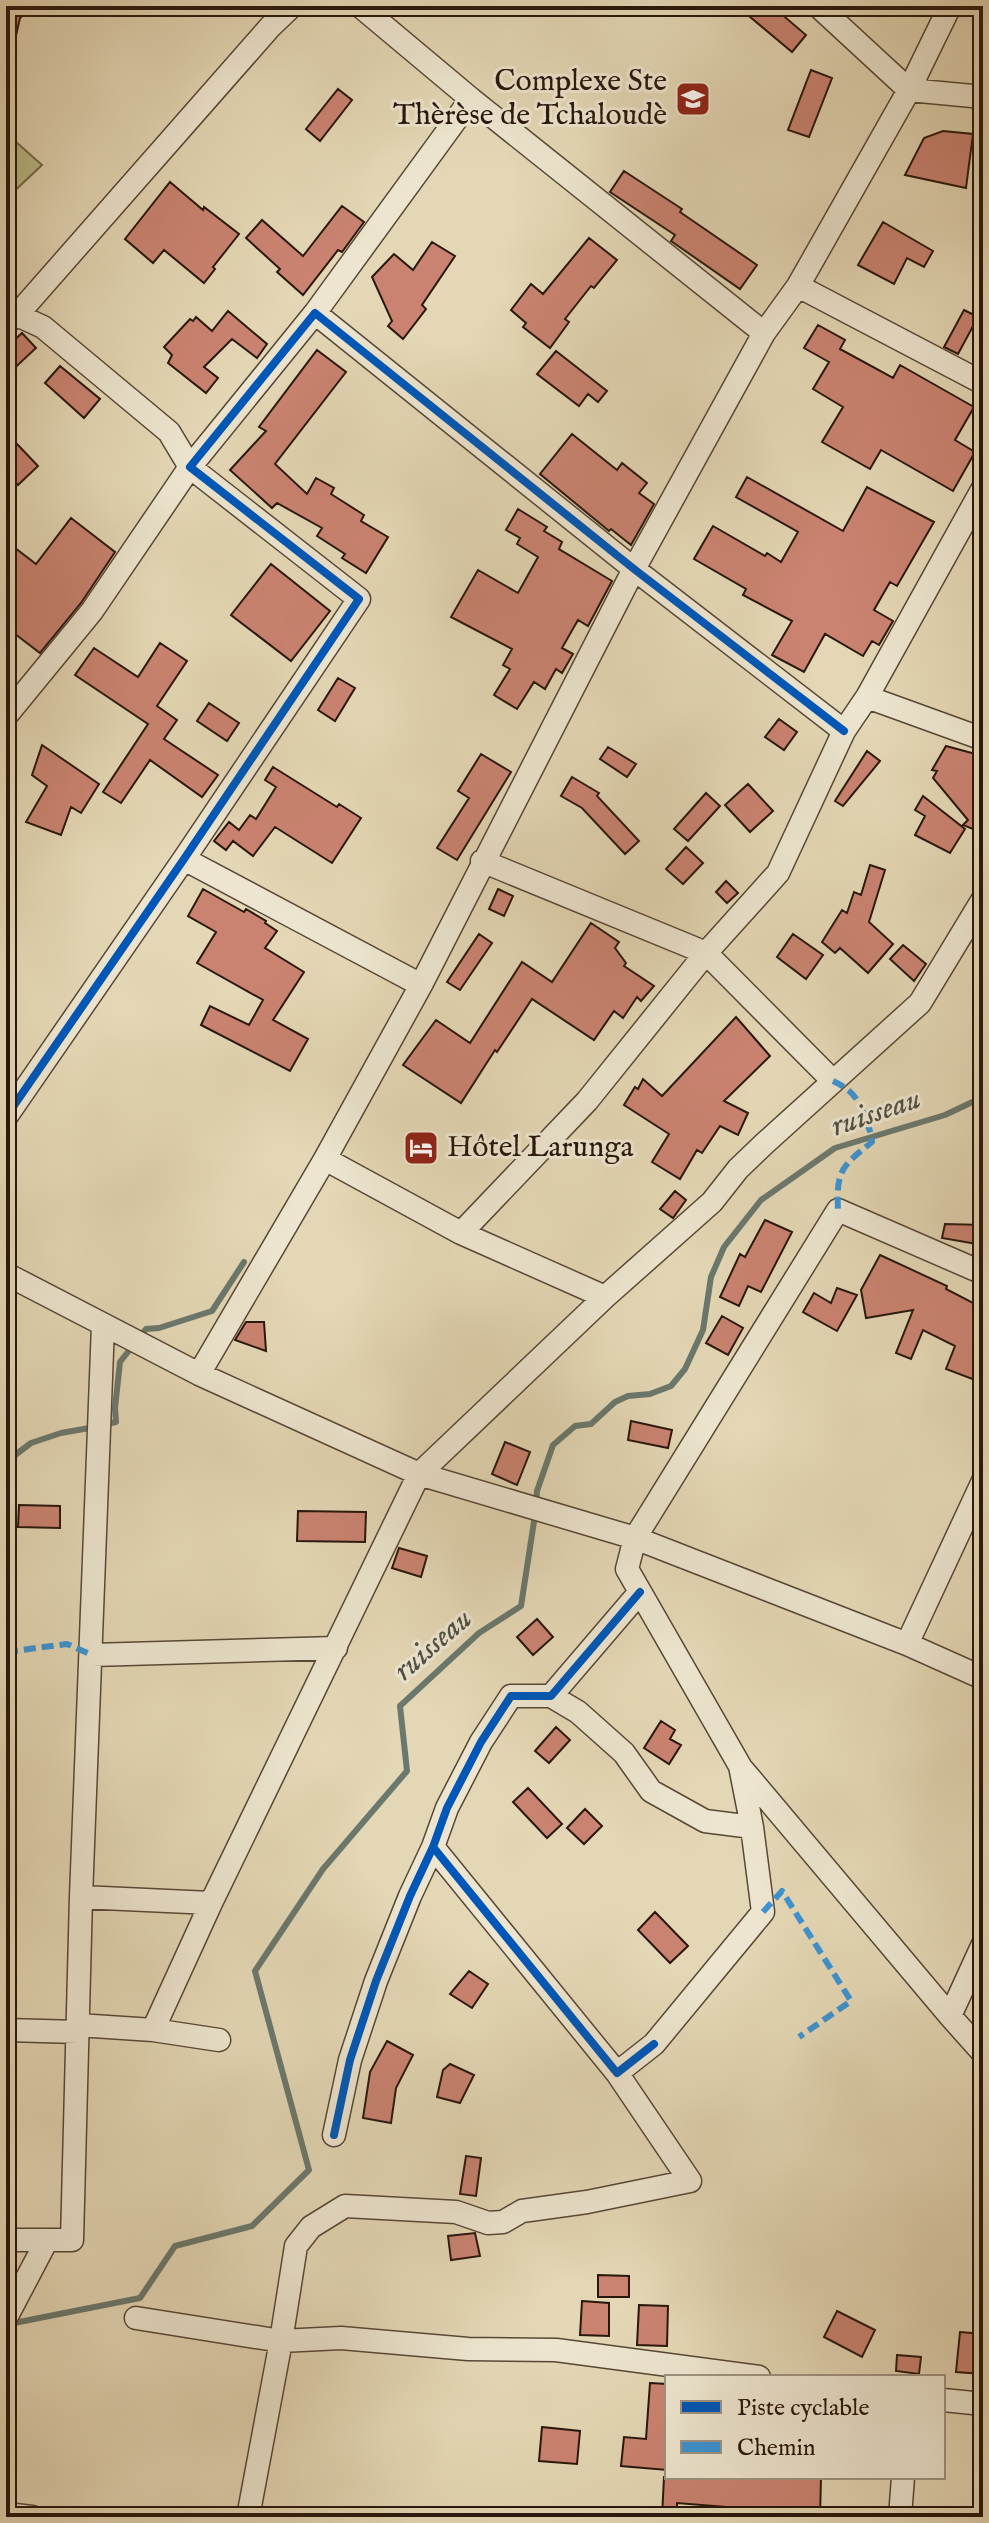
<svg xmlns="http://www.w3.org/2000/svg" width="989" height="2523" font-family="'IM FELL English',serif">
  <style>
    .green { fill: #bbbc88; stroke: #726a4a; stroke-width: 2 }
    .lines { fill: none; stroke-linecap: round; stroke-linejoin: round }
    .stream { stroke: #6a786d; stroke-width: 6 }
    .building { fill: #ca8371; stroke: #29170c; stroke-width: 2 }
    .street-casing { stroke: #584736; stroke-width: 25 }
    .street { stroke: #ede5cf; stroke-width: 22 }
    .quiet { stroke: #3c93d2; stroke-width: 6; stroke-dasharray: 12 6; stroke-linecap: butt }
    .cycleway-casing { stroke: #ede5cf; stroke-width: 13 }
    .cycleway { stroke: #0057b8; stroke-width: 8 }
    .labels { text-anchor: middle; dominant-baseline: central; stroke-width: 6; stroke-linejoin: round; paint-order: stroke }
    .poi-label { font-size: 30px; fill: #29170c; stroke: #ede5cf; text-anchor: end }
    .water-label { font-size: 32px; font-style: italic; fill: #4f5045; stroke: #ede5cf }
  </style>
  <rect width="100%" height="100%" fill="#e4d7b5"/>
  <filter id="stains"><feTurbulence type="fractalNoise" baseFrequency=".0025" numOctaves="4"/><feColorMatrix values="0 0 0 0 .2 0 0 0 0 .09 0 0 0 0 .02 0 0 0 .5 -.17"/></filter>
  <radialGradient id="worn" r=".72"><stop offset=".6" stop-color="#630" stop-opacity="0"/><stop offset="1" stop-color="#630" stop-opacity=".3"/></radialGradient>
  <path class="green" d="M6,133L42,165L6,199Z"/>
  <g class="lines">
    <path class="stream" d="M106,1424L116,1422L115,1408L120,1362L146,1329L159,1328L212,1311L244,1262
      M6,1462L31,1443L61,1433L95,1427
      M536,1504L537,1491L553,1445L575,1426L591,1424L615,1402L628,1396L650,1394L671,1386L685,1369L703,1330L711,1277L724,1247L761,1200L835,1148L945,1115L983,1097
      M9,2324L140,2298L175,2246L252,2226L309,2170L255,1971L323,1869L407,1771L400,1706L479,1633L521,1606L535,1515"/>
  </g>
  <path class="building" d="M6,6H33L20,18L12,53L6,52Z
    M737,6H772L806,35L792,52Z
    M811,70L832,78L809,137L788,130Z
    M338,89L352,100L320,141L306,129Z
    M943,131L973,134L966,188L905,175L924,138Z
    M624,171L682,209L680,212L757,265L740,289L671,241L675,235L610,192Z
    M170,182L203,210L204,207L239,234L213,267L215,269L204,283L164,250L153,263L125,239Z
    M342,206L364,222L342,252L338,250L303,295L277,272L280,269L246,238L262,220L303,256Z
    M883,222L933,251L924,267L907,258L894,284L858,265Z
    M589,238L617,260L594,288L591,286L565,319L569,322L550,348L523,327L526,323L511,310L531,284L543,294Z
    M432,242L455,256L422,305L426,309L403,339L388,326L392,321L372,277L394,254L413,270Z
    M964,310L978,317L958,354L944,347Z
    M228,311L267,344L257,358L232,339L204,367L218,378L206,393L168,363L172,355L164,347L190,319L193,321L196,317L212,331Z
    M818,325L845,340L840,349L893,378L900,365L974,407L955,440L975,452L953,491L881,450L870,469L822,442L843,407L813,389L829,362L804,348Z
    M22,333L36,348L6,376V348Z
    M317,350L346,372L275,464L307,494L316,478L334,488L331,494L364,515L361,521L388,537L366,573L342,558L345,554L317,536L322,528L277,503L272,508L230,470L266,431L259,427Z
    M556,351L607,391L598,402L588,394L579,406L537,374Z
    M60,366L100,399L84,418L45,383Z
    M572,434L617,470L622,463L647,483L639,493L654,504L631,545L611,529L609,531L540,474Z
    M17,444L38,466L18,485L6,472V454Z
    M747,477L843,531L867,487L934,522L897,586L890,582L874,610L893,621L879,645L872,641L863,656L825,634L804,672L772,655L792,621L743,595L746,589L694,559L713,526L765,556L767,553L781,562L798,532L736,497Z
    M518,509L547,527L544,531L562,542L559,549L612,581L588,626L578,620L562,648L573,654L562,673L556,669L545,689L534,682L517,709L494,695L510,669L503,665L512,649L451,617L478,570L518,593L538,557L517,544L520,538L506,530Z
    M71,518L115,552L81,603L40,653L6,627V541L36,564Z
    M271,564L330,611L291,661L231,615Z
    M160,643L187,661L157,706L177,720L164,739L218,775L202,797L150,760L121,803L103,792L148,724L75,675L94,648L138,677Z
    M338,678L355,688L335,721L318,710Z
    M209,703L239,723L227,741L197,721Z
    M779,719L797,732L784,750L765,737Z
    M42,745L99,784L81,813L71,807L61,835L26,822L47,786L32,775Z
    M946,746L983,756V837L978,831L963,825L968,820L933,778L937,771L932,770Z
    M608,747L636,764L627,777L600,759Z
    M867,751L880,761L843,806L835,801Z
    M481,754L511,772L457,860L437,848L469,798L458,791Z
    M273,767L337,807L339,804L361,818L332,863L275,827L253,856L233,841L226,850L214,841L229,822L239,830L250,815L256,819L276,787L265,780Z
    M572,777L599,793L597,796L639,841L625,854L582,808L561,796Z
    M748,784L773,811L750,832L725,805Z
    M706,793L720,806L688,841L674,829Z
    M923,796L965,829L950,853L915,835L925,816L915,810Z
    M686,847L703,863L683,884L666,869Z
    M870,865L885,870L869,922L893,944L868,973L840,948L835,953L822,942L842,910L847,913L854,892L861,895Z
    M726,881L738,893L727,903L716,892Z
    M203,889L244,912L246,909L266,921L265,923L277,931L265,948L304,972L273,1020L308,1039L290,1071L201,1025L210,1006L249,1025L263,1000L197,963L216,932L188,916Z
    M498,889L513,896L504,916L489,909Z
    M591,923L619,942L615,948L626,963L624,966L654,986L641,1001L637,997L623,1018L614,1011L594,1040L532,999L497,1052L495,1050L461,1103L403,1065L436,1020L470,1043L522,962L552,982Z
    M479,934L492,943L460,990L447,982Z
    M793,934L823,955L806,979L777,957Z
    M903,945L926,964L914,981L890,959Z
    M736,1017L770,1056L724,1101L748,1113L738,1135L720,1126L702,1153L697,1150L680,1179L652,1162L669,1134L624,1105L635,1087L638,1089L643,1079L662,1096Z
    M675,1191L686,1200L673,1218L660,1209Z
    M765,1220L792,1232L761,1292L748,1286L739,1306L720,1297L740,1254L745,1257Z
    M945,1224L983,1225V1245L942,1238Z
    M880,1255L947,1286L946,1289L983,1308V1383L946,1369L955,1346L923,1330L911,1359L896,1353L913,1310L866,1318L861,1290Z
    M837,1288L857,1295L837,1331L803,1312L814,1293L831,1303Z
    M722,1316L743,1328L728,1355L706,1343Z
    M246,1322H264L266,1351L235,1340Z
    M631,1421L672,1430L668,1448L628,1440Z
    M505,1442L530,1452L517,1485L492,1474Z
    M19,1505L60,1506V1528L18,1527Z
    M298,1511L366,1512L365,1542L297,1541Z
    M399,1548L427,1556L421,1577L392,1568Z
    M537,1619L553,1637L533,1655L517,1637Z
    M661,1721L675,1730L670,1739L681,1745L669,1764L644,1748Z
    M556,1727L570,1740L549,1763L535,1751Z
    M528,1788L562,1824L547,1838L513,1802Z
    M585,1809L602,1826L584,1844L567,1828Z
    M655,1912L688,1946L670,1963L638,1930Z
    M469,1971L488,1984L472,2008L450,1994Z
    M387,2041L413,2055L396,2088L391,2123L363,2118L370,2072Z
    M450,2064L474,2075L460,2103L437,2097L443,2070Z
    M466,2156L481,2158L476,2196L460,2194Z
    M475,2233L480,2256L451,2260L448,2236Z
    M598,2275L629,2276V2297H598Z
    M582,2301L609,2303V2336L580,2335Z
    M639,2305L668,2306L667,2346L637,2345Z
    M837,2311L875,2330L862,2357L824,2337Z
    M960,2332L983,2334V2374L956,2372Z
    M897,2355L921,2357L919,2374L896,2371Z
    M650,2383L667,2384V2470L621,2466L624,2437L646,2439Z
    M542,2427L580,2431L577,2464L539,2461Z
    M664,2477H821L820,2517H750L751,2509L677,2503V2517H662Z"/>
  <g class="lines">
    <defs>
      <path id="street" d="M360,6L471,99L764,333
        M818,6L909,90L950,6
        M798,286L983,383
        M315,313L471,99
        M7,322L17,315L270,27L292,6
        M867,697L983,739
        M6,716L92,611L190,467L169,432L43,327L17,315
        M184,859L421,985
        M482,861L706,953L833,1081
        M6,1117L184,859L359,599L190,467L315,313L634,569L844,731
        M325,1159L461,1233L605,1297
        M461,1233L587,1101L706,953L778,873L844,731L867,697L983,488
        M6,1274L199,1374L419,1474L635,1538L907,1644L983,1678
        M199,1374L325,1159L421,985L634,569L764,333L798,286L909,90L983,97
        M907,1644L983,1481
        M92,1655L336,1648
        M551,1696L578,1712L624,1753L651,1791L705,1821L752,1827
        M743,1770L950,2016
        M433,1847L617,2073L654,2044L763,1912L752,1827L740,1766L627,1569L635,1538L838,1210L983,1273
        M81,1897L211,1903L419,1474L605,1297L712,1202L738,1169L764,1144L920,1003L983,899
        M983,1944L950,2016L983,2053
        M78,2025L153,2030L219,2040
        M6,2030L78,2032
        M153,2030L211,1903
        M334,2135L350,2060L376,1981L410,1896L433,1847L447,1808L481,1742L511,1696H551L640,1592
        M6,2240H72L81,1897L103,1325
        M6,2318L47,2240
        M136,2318L281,2341L341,2338L468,2349L556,2350L759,2377
        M943,2400L983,2404
        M6,2514L32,2517
        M248,2517L281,2341L296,2246L311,2227L345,2206L456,2212L488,2223L503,2222L522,2211L587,2202L690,2181L617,2073
        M900,2517L903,2477"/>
    </defs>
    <use href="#street" class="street-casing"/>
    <use href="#street" class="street"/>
    <path class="quiet" d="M833,1081C855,1091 860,1102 867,1124C870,1131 872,1135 872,1142C842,1166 836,1170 838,1210
      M6,1652L67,1644L92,1655
      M763,1912L782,1891L851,2001L799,2037"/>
    <defs>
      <path id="cycleway" d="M6,1117L184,859L359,599L190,467L315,313L634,569L844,731
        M433,1847L617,2073L654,2044
        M334,2135L350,2060L376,1981L410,1896L433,1847L447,1808L481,1742L511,1696H551L640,1592"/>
    </defs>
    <use href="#cycleway" class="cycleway-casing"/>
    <use href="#cycleway" class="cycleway"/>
  </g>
  <defs>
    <symbol id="school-square" viewBox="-11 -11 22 22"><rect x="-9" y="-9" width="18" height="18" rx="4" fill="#8f2418" stroke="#ede5cf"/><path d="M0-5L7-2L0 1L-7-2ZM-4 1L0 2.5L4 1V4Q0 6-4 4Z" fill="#fff"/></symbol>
    <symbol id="hotel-square" viewBox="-11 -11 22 22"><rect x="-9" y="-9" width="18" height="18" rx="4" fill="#8f2418" stroke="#ede5cf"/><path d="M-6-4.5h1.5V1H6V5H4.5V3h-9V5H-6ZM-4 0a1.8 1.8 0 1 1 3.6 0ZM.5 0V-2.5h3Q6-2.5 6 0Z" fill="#fff"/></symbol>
  </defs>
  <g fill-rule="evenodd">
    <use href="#school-square" x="673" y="79" width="40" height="40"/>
    <use href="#hotel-square" x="401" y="1128" width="40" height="40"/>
  </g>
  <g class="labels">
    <g class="poi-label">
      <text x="667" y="82">Complexe Ste<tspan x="667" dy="34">Thèrèse de Tchaloudè</tspan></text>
      <text x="447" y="1148" text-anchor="start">Hôtel Larunga</text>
    </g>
    <g class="water-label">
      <text transform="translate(876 1113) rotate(-19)">ruisseau</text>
      <text transform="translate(433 1645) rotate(-41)">ruisseau</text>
    </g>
  </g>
  <rect width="989" height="2523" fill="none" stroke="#e4d7b5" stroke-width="32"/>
  <rect x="8" y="8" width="973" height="2507" fill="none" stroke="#29170c" stroke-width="4"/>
  <rect x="16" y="16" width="957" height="2491" fill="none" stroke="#29170c" stroke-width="2"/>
  <rect x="665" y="2375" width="280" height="104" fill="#ede5cf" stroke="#9f9381" stroke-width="2"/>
  <rect x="681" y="2401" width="40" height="12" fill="#0057b8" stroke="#9f9381" stroke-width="2"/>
  <text x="737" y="2415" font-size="24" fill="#29170c">Piste cyclable</text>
  <rect x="681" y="2441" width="40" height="12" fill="#3c93d2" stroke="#9f9381" stroke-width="2"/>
  <text x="737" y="2455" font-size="24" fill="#29170c">Chemin</text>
  <rect width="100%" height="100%" filter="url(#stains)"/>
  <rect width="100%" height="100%" fill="url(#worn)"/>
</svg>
